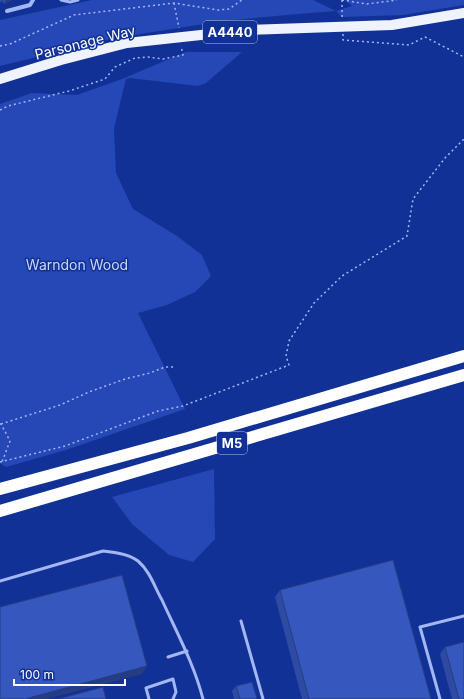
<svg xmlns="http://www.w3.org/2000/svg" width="464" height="699" font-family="Inter,sans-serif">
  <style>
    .green { fill: #2548b6 }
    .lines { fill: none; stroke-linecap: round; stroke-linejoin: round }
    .path { stroke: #a2b7f3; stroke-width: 1.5; stroke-dasharray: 2 3; stroke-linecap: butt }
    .service { stroke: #a2b7f3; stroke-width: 3 }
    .minor { stroke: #a2b7f3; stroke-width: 4 }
    .primary { stroke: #eff2ff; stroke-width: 10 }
    .motorway { stroke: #fff; stroke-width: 12 }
    .wall { fill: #2e4ba3 }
    .shaded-wall { fill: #263d84 }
    .building { fill: #3657bd; stroke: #263d84 }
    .labels { text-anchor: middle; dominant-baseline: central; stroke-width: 3; stroke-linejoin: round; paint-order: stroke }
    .shield { fill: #123196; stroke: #b8c1e0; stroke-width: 1 }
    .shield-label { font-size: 13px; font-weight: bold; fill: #fff }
    .street-label { font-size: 14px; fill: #fff; stroke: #123196 }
    .park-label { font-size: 14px; fill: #cad7fd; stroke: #123196 }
  </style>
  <rect width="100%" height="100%" fill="#123196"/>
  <path class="green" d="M92,0H313L336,11L352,6L345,0H464V5L403,15L342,17L336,11L298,14L223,21L115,38L0,66V20Z
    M186,52H242L206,83L198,86L130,78L126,79L114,128L116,173L133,209L177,236L202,255L211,276L195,292L167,305L138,313L185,409L66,450L6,467L0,463V104L32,93L77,95L122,79Z
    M214,469L215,539L193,562L169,555L132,524L112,497Z"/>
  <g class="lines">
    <path class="path" d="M342,0V18
      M342,0L367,4L397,0
      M174,3L179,28
      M343,34V40L409,45L425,37L464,57
      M0,46L10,44L74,15L174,3L218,10L229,9L242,0
      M0,110L8,106L69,91L105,79L115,67L135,58L148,57L163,59L183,55L181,46
      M0,424H1L10,441L2,462
      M1,424L60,405L89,392L125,379L150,373L165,367H173
      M0,462L65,446L158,411L183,406L289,365L286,356L289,341L314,303L342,276L407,236L413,199L445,158L464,139"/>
    <path class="service" d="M61,0L70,2L78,0
      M0,581L103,551C114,552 129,554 138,561C150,571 155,588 162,600C177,633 194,664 203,699
      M241,621L263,699
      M168,657L187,651
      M149,699L146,688L173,679L176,692L173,699
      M440,699L420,627L464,616"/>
    <path class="minor" d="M7,11L30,5L33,0"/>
    <path class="primary" d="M0,79L61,60L127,43L247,30L392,25L464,13"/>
    <path class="motorway" d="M0,489L188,438L464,356
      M0,511L464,375"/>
  </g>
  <path class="wall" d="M0,0H12L4,4L2,1L0,3Z
    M280,590L431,699H302L275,597Z
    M445,647L464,699H452L440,654Z
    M236,686L257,699H234L232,691Z"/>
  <path class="shaded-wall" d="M6,0H12L4,4Z
    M147,666L142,674L47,699H25Z"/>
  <path class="building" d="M393,560L431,699H309L280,590Z
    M122,575L147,666L25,699H0V607Z
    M464,642V699H459L445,647Z
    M252,682L257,699H240L236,686Z
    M103,687L106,699H58Z"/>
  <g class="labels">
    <g class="shield">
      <rect x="203" y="21" width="54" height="22" rx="3"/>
      <rect x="217" y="432" width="30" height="22" rx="3"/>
    </g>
    <g class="shield-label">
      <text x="230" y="32">A4440</text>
      <text x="232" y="443">M5</text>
    </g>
    <g class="street-label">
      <text transform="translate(85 42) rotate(-14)">Parsonage Way</text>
    </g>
    <g class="park-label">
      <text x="77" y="264">Warndon Wood</text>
    </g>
  </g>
  <path d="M14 679v6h111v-6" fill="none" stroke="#ffffff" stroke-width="2"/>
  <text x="20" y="679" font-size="12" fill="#ffffff" stroke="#123196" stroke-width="3" paint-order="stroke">100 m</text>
</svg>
